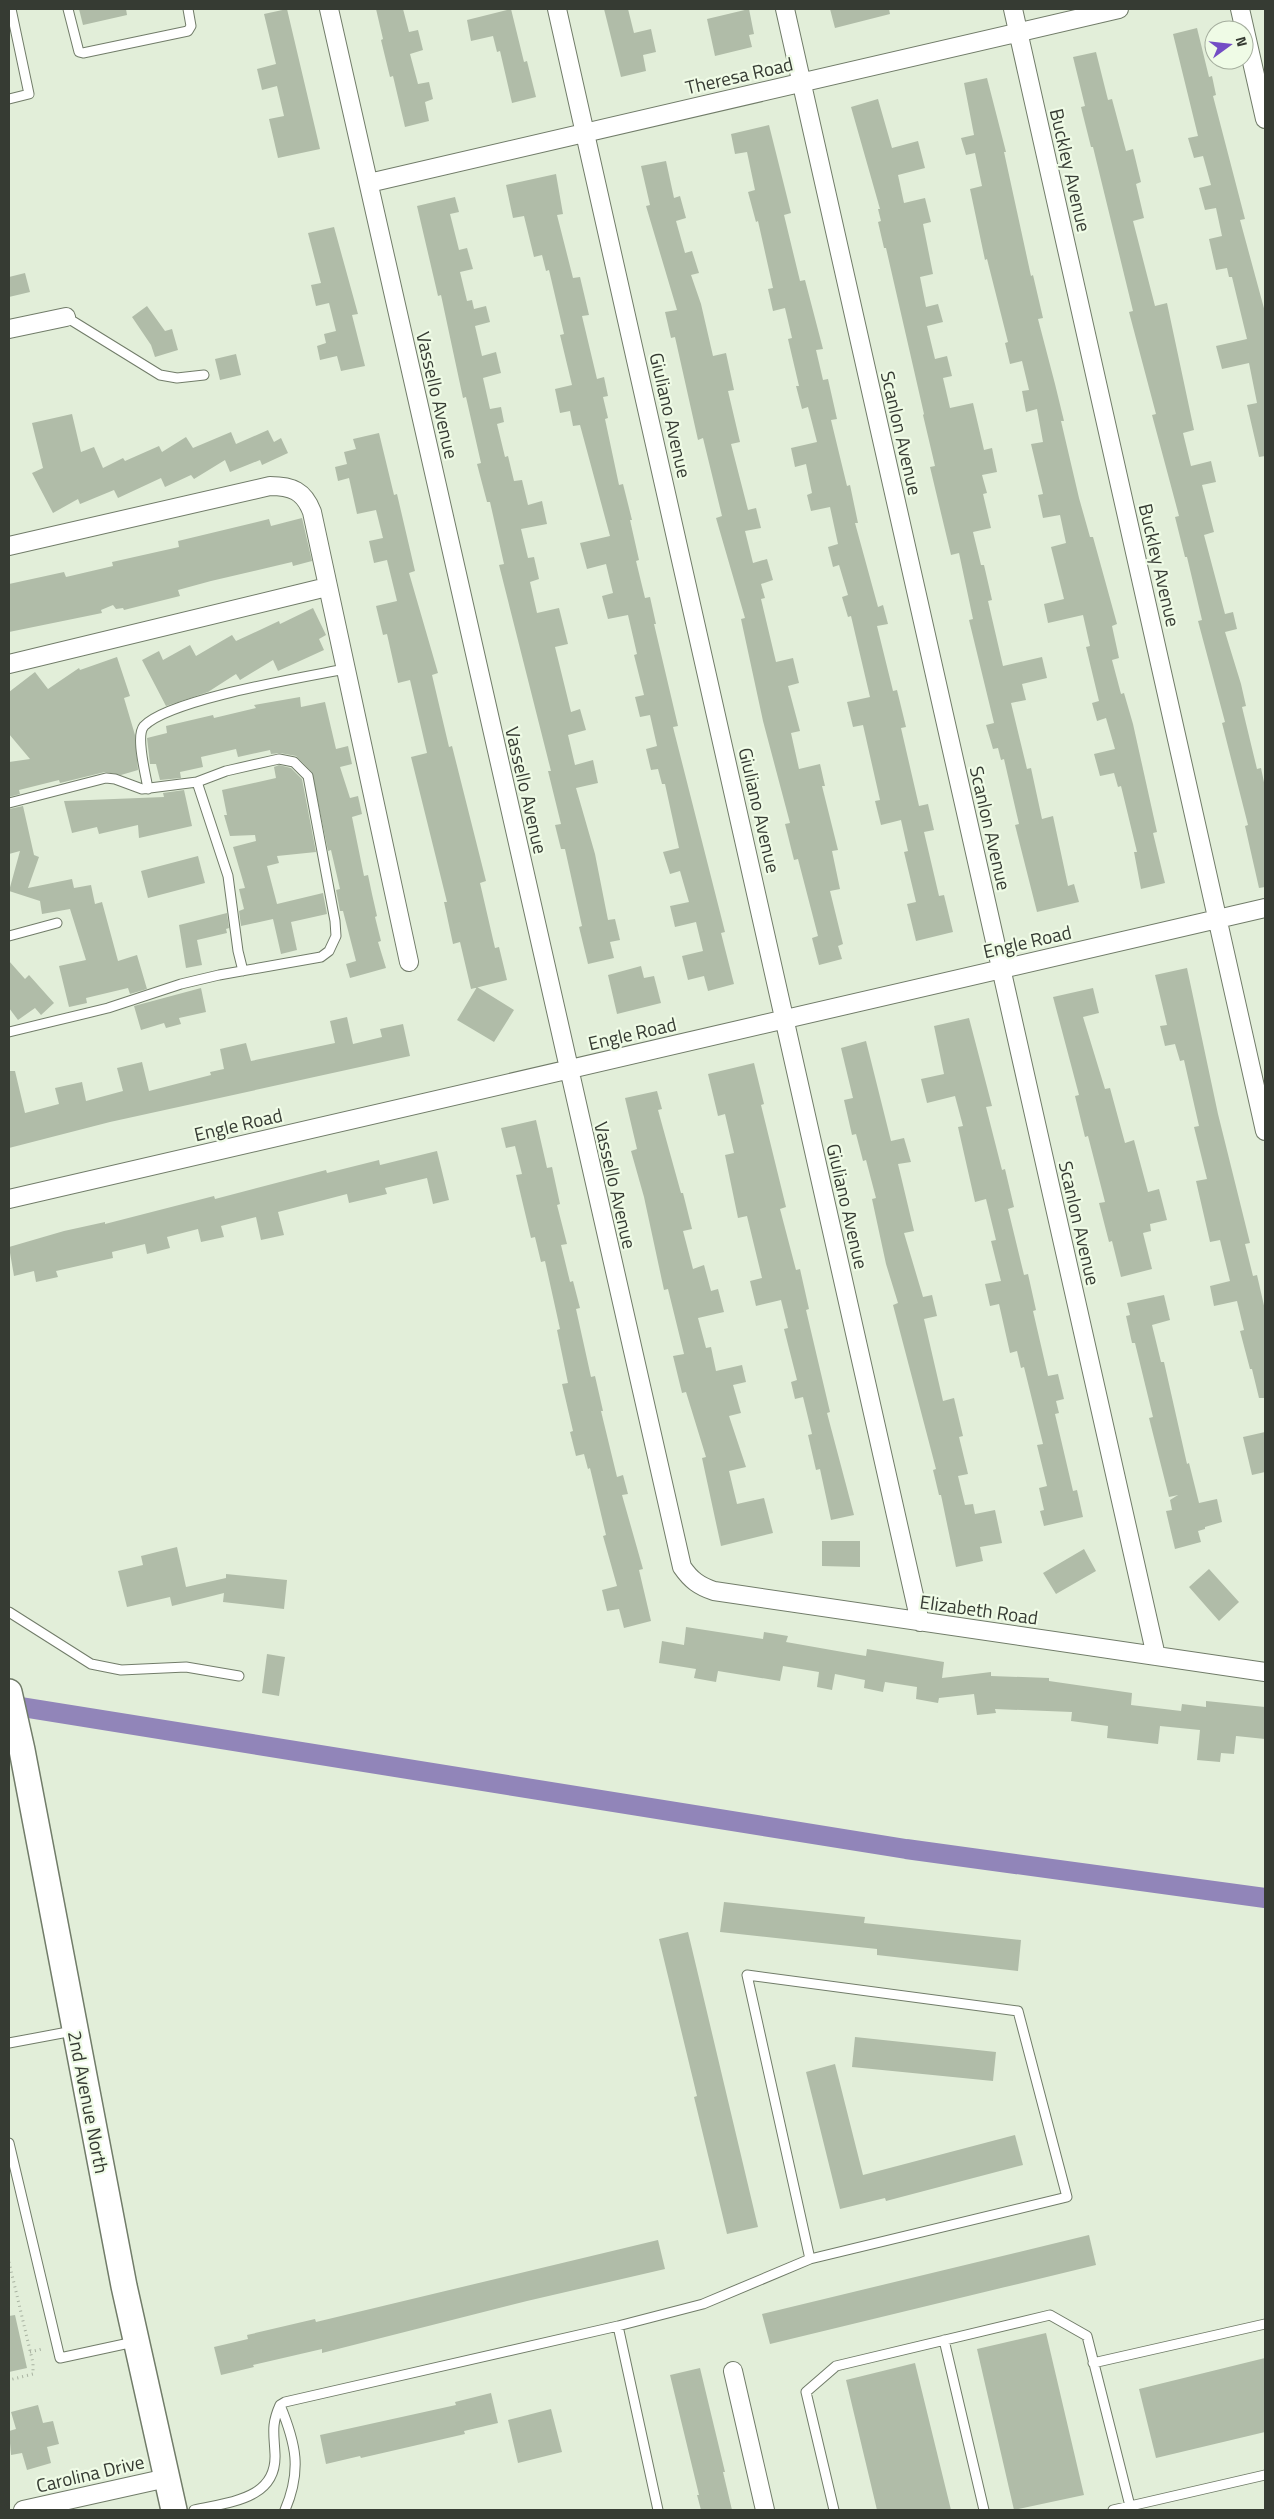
<svg xmlns="http://www.w3.org/2000/svg" width="1274" height="2519" font-family="'Titillium Web',sans-serif">
  <style>
    .lines { fill: none; stroke-linecap: round; stroke-linejoin: round }
    .canal { stroke: #9185b9; stroke-width: 20 }
    .building { fill: #b0bca8 }
    .lane-casing { stroke: #717c69; stroke-width: 11 }
    .street-casing { stroke: #717c69; stroke-width: 20 }
    .secondary-casing { stroke: #717c69; stroke-width: 28 }
    .path { stroke: #a8b2a1; stroke-width: 3; stroke-dasharray: 1 4; stroke-linecap: butt }
    .lane { stroke: #fff; stroke-width: 9 }
    .street { stroke: #fff; stroke-width: 18 }
    .secondary { stroke: #fff; stroke-width: 25 }
    .labels { text-anchor: middle; dominant-baseline: central; stroke-width: 4.5; stroke-linejoin: round; paint-order: stroke }
    .street-label { font-size: 19px; fill: #363b33; stroke: #effbe6 }
  </style>
  <rect width="100%" height="100%" fill="#e2eed9"/>
  <g class="lines">
    <path class="canal" d="M9,1705L906,1849L1265,1898"/>
  </g>
  <path class="building" d="M79,9H126L127,15L83,25Z
    M287,9L320,149L278,158L269,119L284,116L277,86L262,90L257,69L276,64L264,14Z
    M376,9H403L409,32L418,30L423,50L410,54L418,84L429,82L433,99L425,102L429,121L405,127L393,76L390,77L381,40L383,39Z
    M511,9L524,62L527,61L536,97L512,103L500,51L497,52L493,36L471,41L467,20Z
    M604,9H628L634,33L651,29L656,52L643,55L646,71L621,77Z
    M749,9L754,34L749,35L752,47L715,56L707,19Z
    M830,9H889L890,14L835,28Z
    M1197,28L1209,77L1212,76L1216,95L1213,96L1245,219L1240,220L1265,312V456L1259,457L1247,405L1257,403L1249,363L1222,369L1216,346L1247,339L1232,277H1229L1227,268L1216,270L1209,239L1222,236L1216,208L1205,210L1199,188L1211,185L1203,156L1194,158L1188,138L1198,136L1173,34Z
    M1096,52L1108,100L1112,99L1126,151L1133,149L1141,182L1136,184L1144,218L1133,221L1155,306L1167,303L1194,430L1183,433L1191,466L1211,461L1216,482L1202,485L1214,532L1204,535L1225,614L1233,612L1237,629L1225,632L1241,684L1246,706L1242,707L1257,769L1261,768L1265,787V887L1259,888L1245,826L1248,825L1222,723L1225,722L1198,621L1202,620L1187,557H1185L1175,517L1179,516L1152,415L1156,414L1129,312L1133,311L1093,147H1091L1081,107L1085,106L1073,57Z
    M987,78L1006,152H1004L1031,276L1033,275L1043,318L1038,319L1055,384L1064,421H1061L1079,498L1090,537H1093L1117,624L1112,626L1119,658L1112,660L1121,694L1124,693L1133,724L1157,832L1153,833L1165,883L1141,889L1134,852H1137L1121,786L1118,787L1114,773L1100,776L1094,754L1115,749L1106,718L1097,721L1092,703L1099,701L1086,647L1090,646L1083,615L1048,623L1044,604L1064,599L1051,547L1066,543L1060,515L1043,518L1038,495L1043,494L1031,444L1043,442L1037,409L1026,412L1022,391L1029,390L1022,361L1010,364L1005,343L1008,342L987,259L985,260L970,189L982,186L975,153L966,155L961,138L974,135L964,83Z
    M878,99L892,148L918,141L925,168L898,175L904,203L925,198L931,222L923,224L933,274L920,277L926,307L938,304L943,322L927,326L935,359L947,356L952,376L943,378L950,408L973,403L984,450L992,448L997,472L982,475L987,493L983,494L991,528L973,532L981,565H984L992,600L988,601L1003,666L1042,657L1047,678L1022,684L1026,700L1011,703L1027,769L1031,768L1042,819L1053,816L1068,886L1074,884L1079,902L1037,912L1015,825L1019,824L1004,759L1001,760L998,748L993,749L986,725L994,723L969,620L973,619L959,553L951,555L930,467L935,466L923,415L924,414L886,248H884L878,222L881,221L878,209H880L851,107Z
    M769,125L791,213L784,215L800,281L805,280L823,349L816,350L823,380L828,379L837,419L831,420L847,486L850,485L858,523H855L878,607L883,605L888,624L877,626L893,691L897,690L906,727L901,728L919,806L928,804L934,830L924,832L939,896L944,895L953,932L916,941L907,904L916,902L904,852L908,851L901,820L881,825L875,801L880,800L863,725L853,727L847,702L870,697L851,616L848,617L842,597L848,595L839,565L833,567L828,547L838,544L830,507L811,511L807,495L812,493L806,464L795,467L791,448L817,442L808,407L802,409L796,386H799L788,339L792,338L785,308L773,311L768,289L773,288L758,221L756,222L748,192L755,190L747,152L735,154L731,134Z
    M666,161L674,198L680,196L686,218L676,221L685,253L692,251L699,273L691,275L701,304L713,356L726,353L734,390L728,391L740,442L731,444L748,510L756,508L761,528L745,531L753,563L767,559L773,580L761,584L765,598L761,599L776,662L793,658L799,683L788,686L800,731L791,733L799,769L820,764L825,786H822L838,850L832,851L840,889L830,891L843,944L838,946L842,959L819,965L812,938L818,936L798,859L794,860L785,824L790,823L763,721L741,619L745,618L716,518L722,516L703,438L698,440L675,337L671,338L665,312L677,310L646,206L650,205L641,166Z
    M556,174L563,214L557,215L573,278L580,277L589,315L582,316L597,379L604,377L608,396L603,397L608,418L605,419L619,485L623,484L632,520H630L639,560L636,561L645,598L650,597L656,624H654L678,726L673,727L725,932L721,933L734,984L708,991L704,976L688,980L682,956L703,951L696,922L675,927L670,906L689,902L680,871L670,874L663,852L679,848L665,784H662L658,769L651,770L646,749L657,746L650,715L640,717L635,697L644,695L634,655L637,654L628,615L608,619L602,596L613,593L606,564L587,569L580,543L610,536L580,425L573,426L570,411L560,413L555,389L572,385L560,335L564,334L549,270L546,271L542,255L534,257L524,216L513,218L506,185Z
    M455,197L459,212L450,214L459,250L467,248L473,269L460,272L467,301L472,300L474,309L486,306L490,322L475,326L482,356L496,352L501,373L483,378L490,409L501,407L504,422L497,424L505,457L508,456L514,481L522,480L528,505L542,501L547,524L521,529L528,558L534,557L539,579L530,582L537,613L559,608L568,644L555,647L571,712L580,709L586,730L568,735L575,765L593,760L598,783L576,788L595,854L608,920L615,919L620,940L610,942L614,958L588,964L579,927L582,926L565,849H561L555,825L561,824L548,771H551L499,565L504,564L490,502H487L477,464L481,463L466,397L463,398L441,295L438,296L417,206Z
    M334,227L358,314L352,315L365,366L341,371L337,356L320,360L317,346L326,343L324,334L336,331L329,303L316,306L311,285L321,283L308,233Z
    M25,273L30,292L9,297V277Z
    M147,306L165,331L172,329L178,350L155,357L151,345L132,317Z
    M236,354L241,375L220,380L215,359Z
    M72,414L81,452L94,447L103,468L123,458L125,461L159,446L162,452L186,437L193,448L231,432L236,444L268,430L274,442L281,438L288,453L262,465L260,460L230,472L225,460L194,479L191,475L165,487L161,478L118,498L114,490L80,504L78,499L53,513L32,473L43,468L32,423Z
    M379,433L394,495L397,494L415,571L409,573L438,673L432,675L449,747L452,746L486,881L480,883L495,948L499,947L507,980L471,989L460,942L453,944L444,902H447L411,757L427,753L410,680L398,683L387,634L383,635L376,606L397,601L387,560L374,563L369,541L383,538L376,510L357,514L349,478L338,481L335,467L347,464L344,452L356,449L353,439Z
    M302,518L312,561L293,566L292,562L211,581L178,590L180,596L124,610L123,608L116,609L113,605L101,610L102,613L9,632V584L64,572L66,577L113,566L112,562L179,547L178,541L269,519L271,526Z
    M313,608L326,635L319,639L324,650L278,671L273,660L240,680L236,674L208,692L166,706L142,660L159,651L163,660L190,645L196,656L232,635L236,641L279,621L280,624Z
    M117,657L130,696L124,698L135,735L138,770L121,775L105,772L60,783L59,780L19,790L20,794L9,797V762L30,759L9,734V692L35,672L48,689L79,668L80,670Z
    M300,697L301,707L325,702L336,749L348,746L352,764L340,767L350,798L358,796L362,814L352,817L364,876L368,875L372,894L377,916L375,917L381,941L378,942L386,968L350,978L346,964L356,961L343,911H340L336,890L340,889L331,850L328,851L312,772L296,756L280,753L271,754L270,750L238,757L236,749L201,757L203,767L180,772L181,778L160,780L156,764H150L147,738L167,733L166,726L213,715L214,718L256,708L254,705Z
    M279,765L291,768L302,779L316,852L277,856L279,863L267,866L277,904L323,893L327,914L291,922L297,950L281,954L273,919L241,926L239,911L244,909L239,889L245,888L233,847L256,841L255,835L230,836L224,815H227L222,790L276,778L274,767Z
    M184,790L192,826L139,838L138,825L99,834L97,827L72,833L64,801L164,797L163,793Z
    M23,806L34,855L39,857L28,888L72,879L74,888L91,885L95,904L102,902L118,961L137,955L147,989L130,994L128,988L86,998L87,1003L69,1007L59,966L86,960L70,909L42,914L40,901L9,891L20,851L9,854V809Z
    M198,856L205,883L148,898L141,871Z
    M227,913L229,928L226,929L227,933L197,940L202,965L186,968L179,925Z
    M9,961L25,979L29,975L54,1003L41,1015L35,1008L18,1020L9,1008Z
    M641,966L644,978L654,976L661,1003L617,1014L608,975Z
    M1187,968L1218,1114L1250,1243L1245,1244L1253,1276L1257,1275L1265,1310V1398H1259L1252,1369H1250L1240,1331L1244,1330L1237,1301L1214,1306L1210,1286L1230,1281L1220,1240L1210,1242L1196,1181L1207,1179L1194,1127L1199,1126L1184,1060L1180,1061L1175,1044L1165,1046L1160,1026L1167,1025L1155,975Z
    M477,987L514,1010L494,1042L457,1020Z
    M201,988L206,1012L179,1018L181,1024L166,1028L164,1023L141,1030L134,1006Z
    M1093,988L1099,1013L1083,1017L1105,1089L1110,1088L1125,1143L1134,1140L1148,1192L1159,1189L1167,1220L1150,1224L1151,1231L1143,1233L1152,1269L1121,1277L1112,1241L1109,1242L1099,1203L1105,1202L1088,1136L1085,1137L1075,1096L1079,1095L1053,997Z
    M347,1017L353,1044L382,1037L380,1029L403,1024L410,1056L110,1122L9,1148V1071H15L25,1113L59,1104L55,1088L82,1082L86,1101L123,1091L117,1068L142,1062L149,1091L211,1075L210,1072L224,1069L220,1049L246,1043L251,1061L335,1043L330,1021Z
    M969,1018L992,1106L986,1107L1002,1170L1005,1169L1014,1207L1008,1209L1024,1275L1028,1274L1036,1310L1033,1311L1048,1376L1058,1374L1064,1399L1056,1401L1059,1413L1055,1414L1073,1491L1077,1490L1083,1517L1044,1526L1040,1511L1044,1510L1039,1488L1047,1486L1037,1445L1043,1444L1024,1367L1021,1368L1017,1351L1010,1353L999,1304L990,1306L985,1284L1001,1281L991,1241L996,1240L986,1199L975,1202L958,1127L963,1126L955,1096L927,1103L921,1079L944,1074L934,1026Z
    M866,1041L891,1141L904,1138L911,1162L898,1164L914,1231L904,1233L923,1297L932,1295L937,1316L924,1319L943,1401L954,1398L963,1436L959,1437L968,1474L958,1476L965,1505L973,1504L975,1514L995,1510L1002,1543L980,1547L983,1561L956,1567L941,1495H939L933,1470L936,1469L893,1305L898,1303L886,1264L872,1199L876,1198L866,1160L863,1161L856,1134L852,1135L844,1100L853,1098L841,1048Z
    M754,1063L764,1104L761,1105L786,1207L780,1209L796,1270L800,1269L809,1309L806,1310L830,1412L827,1413L854,1515L831,1520L820,1469L816,1470L808,1435L812,1434L803,1397L795,1399L791,1382L797,1380L784,1329L788,1328L781,1300L756,1306L750,1281L762,1278L747,1216L738,1218L725,1155L734,1153L725,1114L718,1116L708,1074Z
    M657,1091L662,1109L658,1110L681,1193H683L692,1229L683,1231L693,1269L704,1265L711,1291L718,1289L724,1312L698,1318L706,1348L711,1347L716,1371L742,1365L746,1382L733,1385L741,1413L729,1416L746,1467L729,1471L737,1504L764,1498L773,1533L721,1546L702,1458L706,1457L686,1392L682,1393L673,1356L684,1354L668,1289L664,1290L644,1197L631,1151L637,1149L625,1098Z
    M536,1120L547,1168L552,1167L560,1204L557,1205L567,1244L561,1245L570,1282L573,1281L580,1308L576,1309L591,1377L595,1376L603,1411H601L617,1477L623,1475L628,1494L622,1495L643,1569L639,1570L651,1621L624,1628L619,1609L607,1611L602,1590L617,1586L603,1536L606,1535L590,1468L588,1469L584,1454L576,1456L570,1432L573,1431L562,1384L568,1383L557,1330L560,1329L545,1261L541,1262L535,1237L531,1238L516,1175L522,1174L515,1146L506,1148L501,1128Z
    M437,1151L449,1200L433,1204L427,1178L385,1188L387,1194L349,1203L347,1194L278,1212L284,1235L261,1240L256,1217L221,1226L224,1237L201,1242L198,1229L167,1237L170,1248L147,1254L145,1244L112,1252L113,1258L56,1271L58,1277L36,1282L34,1271L14,1276L9,1247L64,1231L105,1222V1224L214,1196L215,1199L326,1170L327,1173L379,1160L380,1165Z
    M1164,1295L1170,1320L1152,1325L1161,1362H1164L1187,1464L1189,1463L1199,1503L1217,1499L1222,1522L1205,1527V1529L1198,1531L1201,1542L1175,1549L1166,1511L1172,1510L1170,1500L1178,1495L1169,1497L1149,1418L1153,1417L1135,1343H1132L1126,1316L1130,1315L1127,1303Z
    M1265,1432V1472L1252,1475L1243,1437Z
    M822,1541H860V1567L822,1566Z
    M177,1547L186,1587L226,1578V1574L287,1580L284,1609L223,1602L224,1593L172,1606L170,1597L127,1607L118,1571L143,1565L141,1556Z
    M1084,1549L1096,1571L1056,1594L1043,1573Z
    M1209,1569L1239,1602L1219,1621L1189,1587Z
    M686,1627L763,1639L764,1632L788,1636L786,1642L854,1654L866,1656L867,1649L944,1662L942,1678L991,1672V1676L1049,1678V1681L1132,1693L1131,1705L1181,1711L1182,1704L1206,1707V1701L1265,1707V1739L1236,1736L1234,1754L1221,1753L1220,1762L1197,1760L1200,1730L1160,1726L1158,1744L1107,1738L1108,1726L1071,1721L1072,1712L995,1709L996,1713L977,1715L974,1694L939,1698L938,1703L916,1699L917,1687L885,1682L883,1692L864,1688L865,1680L835,1674L832,1690L817,1687L819,1672L783,1666L780,1681L718,1671L716,1682L694,1678L696,1669L659,1663L662,1641L684,1645Z
    M267,1654L285,1657L279,1696L262,1693Z
    M724,1902L865,1917L864,1923L1021,1940L1018,1971L877,1955V1949L720,1932Z
    M688,1932L758,2227L727,2234L694,2097L697,2096L659,1939Z
    M855,2037L996,2052L993,2081L852,2067Z
    M835,2064L863,2175L1015,2135L1023,2165L886,2201L885,2198L840,2209L806,2072Z
    M1089,2235L1096,2265L770,2344L762,2314Z
    M658,2240L665,2269L527,2301L322,2353V2349L253,2365L254,2367L221,2375L214,2347L248,2339L247,2335L315,2319L316,2322Z
    M15,2315L27,2368L9,2372V2316Z
    M1046,2333L1084,2495L1014,2510L977,2349Z
    M1265,2358V2432L1156,2458L1139,2389Z
    M915,2363L951,2510H877L846,2380Z
    M700,2368L725,2472H723L732,2510H701L697,2495H699L670,2375Z
    M491,2393L498,2423L464,2431L465,2434L361,2458L360,2456L326,2464L320,2435L456,2405L455,2402Z
    M38,2405L43,2423L53,2421L59,2444L47,2447L51,2463L27,2470L22,2453L11,2455L9,2431L16,2429L11,2412Z
    M551,2409L562,2452L518,2463L508,2420Z"/>
  <g class="lines">
    <defs>
      <path id="lane" d="M68,9L79,52L83,53L188,31L191,26L188,9
        M9,99L29,94L11,9
        M66,317L160,375L177,378L204,375
        M197,782L228,876L238,951L243,971
        M148,789C146,775 135,736 144,726C170,699 305,677 345,669
        M9,803L106,778L115,779L142,789L197,782L226,771L279,759L294,762L308,776L335,921L336,936L329,951L321,957L219,975L181,984L108,1008L9,1032
        M9,936L57,923
        M9,1612L91,1664L121,1670L186,1667L239,1676
        M9,2043L73,2031
        M9,2143L60,2358L134,2342
        M618,2326L703,2304L810,2259L1067,2197L1018,2011L747,1975L810,2259
        M944,2340L984,2510
        M1093,2363L1265,2324
        M280,2405L285,2402L618,2326L658,2510
        M194,2510C228,2502 277,2500 275,2454C274,2433 271,2425 280,2405C296,2444 302,2470 285,2510
        M834,2510L806,2392L836,2366L1050,2315L1087,2336L1131,2510
        M1113,2510L1265,2475"/>
      <path id="street" d="M329,9L682,1567C691,1580 699,1586 714,1591L1265,1672
        M557,9L920,1622
        M785,9L1156,1656
        M1013,9L1265,1131
        M1240,9L1265,119
        M369,183L1119,9
        M9,329L66,317
        M9,546L270,486C292,486 304,491 312,512L409,962
        M9,664L327,587
        M9,1199L1265,908
        M733,2371L765,2510
        M23,2510L167,2478"/>
      <path id="secondary" d="M9,1692L22,1750L124,2286L174,2510"/>
    </defs>
    <use href="#lane" class="lane-casing"/>
    <use href="#street" class="street-casing"/>
    <use href="#secondary" class="secondary-casing"/>
    <path class="path" d="M9,2262L33,2363V2374L9,2380
      M30,2352L42,2349"/>
    <use href="#lane" class="lane"/>
    <use href="#street" class="street"/>
    <use href="#secondary" class="secondary"/>
  </g>
  <g class="labels">
    <g class="street-label">
      <text transform="translate(739 75) rotate(-13)">Theresa Road</text>
      <text transform="translate(1071 170) rotate(77)">Buckley Avenue</text>
      <text transform="translate(438 395) rotate(77)">Vassello Avenue</text>
      <text transform="translate(671 415) rotate(77)">Giuliano Avenue</text>
      <text transform="translate(902 433) rotate(77)">Scanlon Avenue</text>
      <text transform="translate(1160 565) rotate(77)">Buckley Avenue</text>
      <text transform="translate(527 790) rotate(77)">Vassello Avenue</text>
      <text transform="translate(760 810) rotate(77)">Giuliano Avenue</text>
      <text transform="translate(991 828) rotate(77)">Scanlon Avenue</text>
      <text transform="translate(1027 941) rotate(-13)">Engle Road</text>
      <text transform="translate(632 1033) rotate(-13)">Engle Road</text>
      <text transform="translate(238 1124) rotate(-13)">Engle Road</text>
      <text transform="translate(616 1185) rotate(77)">Vassello Avenue</text>
      <text transform="translate(848 1206) rotate(77)">Giuliano Avenue</text>
      <text transform="translate(1080 1223) rotate(77)">Scanlon Avenue</text>
      <text transform="translate(979 1609) rotate(8)">Elizabeth Road</text>
      <text transform="translate(89 2102) rotate(79)">2nd Avenue North</text>
      <text transform="translate(90 2473) rotate(-13)">Carolina Drive</text>
    </g>
  </g>
  <rect width="1274" height="2519" fill="none" stroke="#363b33" stroke-width="20"/>
  <g transform="translate(1229 45) rotate(75)"><circle r="24" fill="#effbe6" stroke="#a5ae9e"/>
  <path d="M0-4L9 19L0 12L-9 19Z" fill="#734cc5"/>
  <text y="-8" font-size="14" font-weight="bold" text-anchor="middle" fill="#363b33">N</text>
  </g>
</svg>
